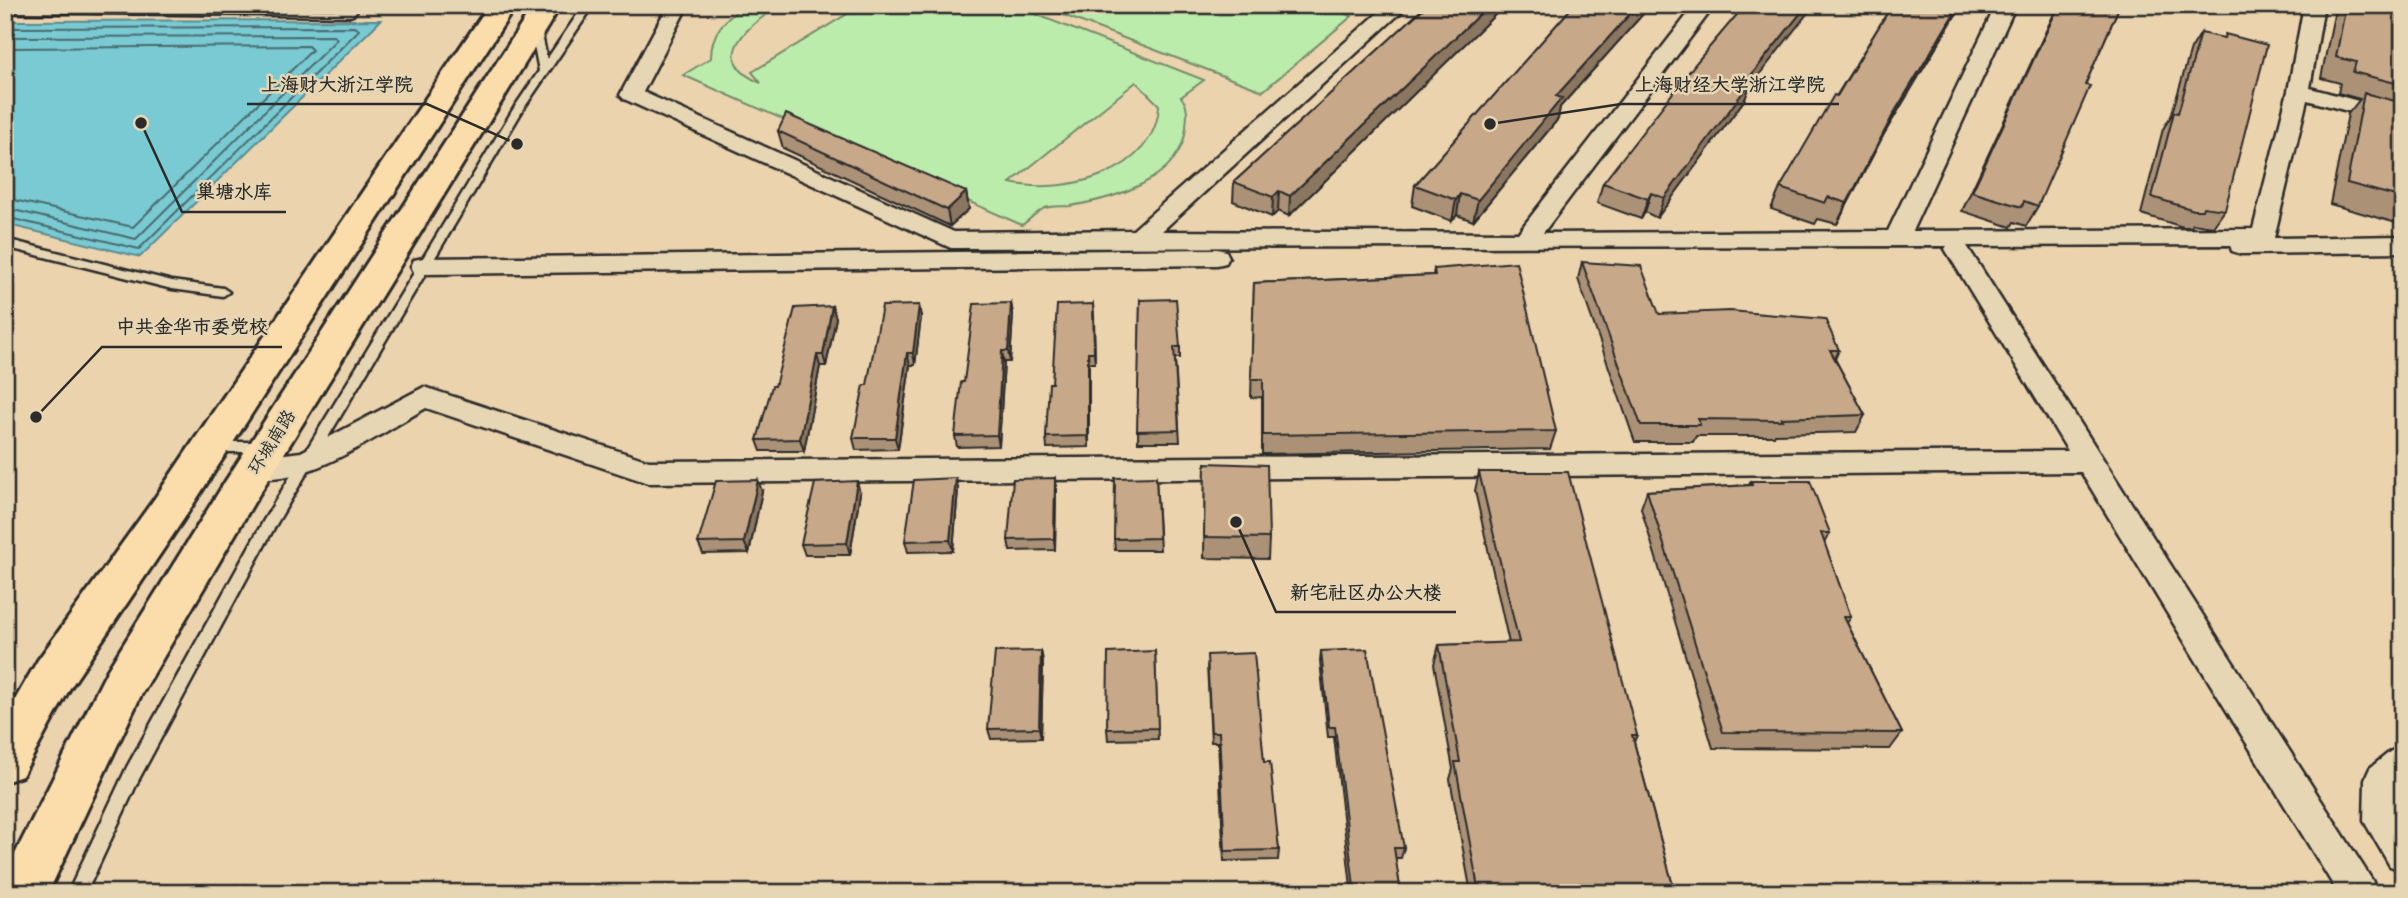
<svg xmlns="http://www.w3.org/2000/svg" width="2408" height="898" font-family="Pangolin,'LXGW WenKai TC',sans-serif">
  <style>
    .green { fill: #bcecab; stroke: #748c6b; stroke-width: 2; fill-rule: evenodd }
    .water { fill: #79cad2; stroke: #5a8a8f; stroke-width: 2 }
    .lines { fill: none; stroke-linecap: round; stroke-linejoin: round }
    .shore { stroke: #4a6b6e; stroke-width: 2 }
    .lane-casing { stroke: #2b2b2b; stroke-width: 5 }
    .street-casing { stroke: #2b2b2b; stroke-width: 5 }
    .primary-casing { stroke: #2b2b2b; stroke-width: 6 }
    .lane { fill: #e7d6b3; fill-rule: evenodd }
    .street { fill: #e7d6b3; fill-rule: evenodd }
    .primary { fill: #fbddab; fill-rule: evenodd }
    .wall { fill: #ab9176; stroke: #2b2b2b; stroke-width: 2 }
    .shaded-wall { fill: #8b7660; stroke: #2b2b2b; stroke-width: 2 }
    .building { fill: #c7a989; stroke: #2b2b2b; stroke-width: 2 }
    .labels { text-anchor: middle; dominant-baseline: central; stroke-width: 5; stroke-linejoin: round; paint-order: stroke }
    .street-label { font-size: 18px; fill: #2b2b2b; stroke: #e7d6b3 }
    .leader { fill: none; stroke: #2b2b2b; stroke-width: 2.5 }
    .callout-dot { fill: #2b2b2b; stroke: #e7d6b3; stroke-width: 2.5 }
    .callout-label { font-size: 19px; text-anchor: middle; font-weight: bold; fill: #2b2b2b; stroke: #e7d6b3; stroke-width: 5; stroke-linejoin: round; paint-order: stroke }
  </style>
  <rect width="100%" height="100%" fill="#ebd3ae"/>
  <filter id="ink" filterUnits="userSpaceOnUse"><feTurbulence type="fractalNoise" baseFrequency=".0143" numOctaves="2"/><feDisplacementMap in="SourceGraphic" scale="14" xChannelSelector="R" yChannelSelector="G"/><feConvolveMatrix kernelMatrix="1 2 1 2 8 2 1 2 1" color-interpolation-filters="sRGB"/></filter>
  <g filter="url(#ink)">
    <path class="green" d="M746,5H782C750,23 705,59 761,83L752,72L862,5H1012L1204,80L1181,97C1189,107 1187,115 1186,127C1182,180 1113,199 1070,206C1062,207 1050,205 1043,209C1036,213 1029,220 1022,225L683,75L711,58C711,31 725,19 746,5ZM1136,82L1159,105C1156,173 1066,195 1010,183Z
      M1037,5H1320L1352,16L1263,91Z"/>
    <path class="water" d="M381,20L140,257L5,224V21Z"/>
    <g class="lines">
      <path class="shore" d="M5,28L355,27L359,30L139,249L5,217
        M5,37L334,36L337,39L136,239L5,208
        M5,48L308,46L312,50L133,227L5,198"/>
      <defs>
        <path id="lane" d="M351,5H361L353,15L350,16L5,12V6L347,10Z
          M584,5H594L524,108L274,528L139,779L86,893H68L127,767L264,520L514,108L539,71L530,25L535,22L540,25L547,59Z
          M5,239L172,281L223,288L229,292L223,296L172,289L5,247Z
          M211,442H264L271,447L264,452H211L204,447Z"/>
        <path id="street" d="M668,5H688L643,92L954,232L1133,230L1387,5H1409L1162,231L1518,233L1695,5H1715L1543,233L1888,231L1996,5H2016L1912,231L2253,229L2288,91L2304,5H2324L2310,88L2403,113V126L2307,100L2274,238L2403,236V252L2241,254L2232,251L2230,245L1967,246L2372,880L2377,893H2338L2081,472L648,483L426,408C379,434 301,492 246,475L242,467L246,459L301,452L424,387L649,461L2068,451L1945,249L1947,246L951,248L624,99L620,95Z
          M1217,249L1226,251L1229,257L1226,263L1217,265L423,274L414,272L411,266L414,260L423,258Z
          M2403,747V783L2399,786L2403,871L2390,866L2364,821L2365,779L2370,768L2391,751Z"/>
        <path id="primary" d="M489,5H516L183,520L70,688L22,776L5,782V717L38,660L155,498Z
          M534,5H561L253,504L140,697L48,893H5V874L107,671L225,482Z"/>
      </defs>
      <use href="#lane" class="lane-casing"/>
      <use href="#street" class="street-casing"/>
      <use href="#primary" class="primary-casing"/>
      <use href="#lane" class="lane"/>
      <use href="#street" class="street"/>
      <use href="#primary" class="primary"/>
    </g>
    <path class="wall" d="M1427,5H1505L1289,216L1278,211L1272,217L1233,201L1234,182Z
      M1574,5H1651L1560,107L1558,119L1473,221L1457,215L1452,221L1412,206L1415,185Z
      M1892,5H1961L1955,16L1884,134L1837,224L1818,219L1815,224L1771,209L1780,188Z
      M2058,5H2120L2085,85L2038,206L2026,226L2014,222L2011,227L1962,211Z
      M2336,5H2403V225L2330,204L2348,114L2360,99L2338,93L2340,83L2321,78Z
      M2201,33L2225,210L2213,227L2193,224L2191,227H2183L2141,214L2163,129L2171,116L2191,49Z
      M1749,88L1745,99L1657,218L1645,212L1641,219L1597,203L1603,183Z
      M778,131L966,192L969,209L950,226L783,148Z
      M1582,262L1659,314L1839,350L1835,359L1865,415L1856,432L1775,434L1774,436H1696L1693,442H1635L1578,279Z
      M1434,269L1556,431L1550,449L1262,454V397L1251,398L1254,283L1433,275Z
      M1140,300L1180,347V358H1175L1180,442H1138Z
      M1011,303L1013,314L1010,362H1004L999,446L957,447L955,436L964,382Z
      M1093,304L1095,363H1089V447L1047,448L1046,437L1052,383Z
      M832,306L836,318L826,366H820L804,451H761L757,440Z
      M921,317L915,365H910L898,449L856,450L853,438L867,385Z
      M1205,463L1269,538L1268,559L1204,558Z
      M1479,472L1637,735L1634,742L1675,893H1471L1450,779L1453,769L1434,664L1439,645L1509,643L1475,491Z
      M1156,477L1160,550H1115L1114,539Z
      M1055,478L1056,489L1055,550L1010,551L1008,540Z
      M1751,481L1830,533L1824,543L1851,617L1847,623L1902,733L1890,749L1713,748L1641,508L1647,491L1749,485Z
      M958,489L953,551L908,552L905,541Z
      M762,491L749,553L703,554L698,543Z
      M860,493L850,555H805L801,544Z
      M1041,651L1043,661L1041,738L991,739L988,729Z
      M1155,651L1158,739L1108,740L1107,729Z
      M1321,651L1404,848L1401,858H1395L1401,893H1346L1347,887H1351L1334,737H1328L1320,661Z
      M1207,665L1264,762L1279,850L1278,860L1224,861L1218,742H1211Z"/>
    <path class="shaded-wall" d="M1489,5H1505L1289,216L1290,196Z
      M1638,5H1651L1560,107L1558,119L1473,221L1478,200L1556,96Z
      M1807,5H1814L1749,88L1745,99L1657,218L1664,198L1748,79Z
      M1959,5H1961L1955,16L1884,134L1837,224L1847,203L1894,113Z
      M1279,191L1278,211L1272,217L1273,197Z
      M966,192L969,209L950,226L947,210Z
      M1651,193L1645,212L1641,219L1648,199Z
      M1460,194L1457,215L1452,221L1456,200Z
      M1011,303L1013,314L1010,362L1008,351Z
      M1093,304L1094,315L1095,363L1094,352Z
      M919,305L921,317L915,365L913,353Z
      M832,306L836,318L826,366L823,355Z
      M1002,351L1004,362L999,446L997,435Z
      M1088,352L1089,363V447L1088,436Z
      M907,353L910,365L898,449L895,438Z
      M817,355L820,366L804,451L800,439Z
      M956,478L958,489L953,551L950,540Z
      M1055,478L1056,489L1055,550L1054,539Z
      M758,480L762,491L749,553L744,542Z
      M857,481L860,493L850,555L847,543Z
      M1041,651L1043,661L1041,738L1039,728Z"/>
    <path class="building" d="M1427,5H1489L1290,196L1279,191L1273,197L1234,182Z
      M1574,5H1638L1556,96L1562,98L1478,200L1460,194L1456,200L1415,185Z
      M1745,5H1807L1748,79L1752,80L1664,198L1651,193L1648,199L1603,183L1696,63Z
      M1892,5H1959L1894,113L1847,203L1828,197L1825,203L1780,188L1834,95L1837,96Z
      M2059,5H2120L2085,85L2090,86L2038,206L2024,201L2022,207L1972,192Z
      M2346,5H2403V85L2353,72L2356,62L2336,57Z
      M2201,33L2224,38L2225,34L2267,45L2225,210L2203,207L2202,210H2194L2152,197L2174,112L2178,113Z
      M2364,93L2403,103V198L2347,183Z
      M786,114L966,192L947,210L778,131Z
      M1516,262L1556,431L1263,435V379H1251L1254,283L1435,275L1434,269Z
      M1582,262L1641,266L1659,314L1730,311L1825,319L1839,350H1830L1865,415L1781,418L1782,420L1698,419L1700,425H1641Z
      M1176,299L1180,347H1174L1179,430L1137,431L1140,300Z
      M1011,303L1008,351H1002L997,435L955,436L961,382H964L974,304Z
      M1093,304L1094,352H1088V436L1046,437L1049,383H1052L1057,305Z
      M919,305L913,353H907L895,438H853L864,385H867L882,306Z
      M832,306L823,355H817L800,439L757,440L772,386H775L795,308Z
      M1205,463L1267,465L1269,538L1204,537Z
      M1479,472H1568L1637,735H1632L1675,893H1479L1455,762H1460L1439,645L1519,642Z
      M1156,477L1159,538L1114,539L1115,478Z
      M956,478L950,540L905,541L914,480Z
      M1055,478L1054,539L1008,540L1013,479Z
      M758,480L744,542L698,543L716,481Z
      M857,481L847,543L801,544L815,483Z
      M1751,481H1810L1830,533H1821L1851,617H1844L1902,733L1723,732L1647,491L1752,485Z
      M1367,649L1404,848H1394L1401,893H1348L1347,887H1354L1335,727H1329L1321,651Z
      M1041,651L1039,728L988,729L995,652Z
      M1155,651L1158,728L1107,729L1108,653Z
      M1254,653L1264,762H1270L1279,850L1225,851L1219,732H1211L1207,655Z"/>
  </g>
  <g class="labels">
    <g class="street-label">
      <text transform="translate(272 442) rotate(-58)">环城南路</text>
    </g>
  </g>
  <path class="leader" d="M517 144L427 104H247M1490 124L1621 104H1839M141 123L182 212H286M36 417L102 347H282M1236 522L1276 612H1456"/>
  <g class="callout-dot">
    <circle cx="517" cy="144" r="7"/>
    <circle cx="1490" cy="124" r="7"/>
    <circle cx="141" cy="123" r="7"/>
    <circle cx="36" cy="417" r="7"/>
    <circle cx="1236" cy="522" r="7"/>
  </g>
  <g class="callout-label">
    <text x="337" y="91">上海财大浙江学院</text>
    <text x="1730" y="91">上海财经大学浙江学院</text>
    <text x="234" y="198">巢塘水库</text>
    <text x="192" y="333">中共金华市委党校</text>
    <text x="1366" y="599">新宅社区办公大楼</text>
  </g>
  <rect width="2408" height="898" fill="none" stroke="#e7d6b3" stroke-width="28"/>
  <rect x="14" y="14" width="2380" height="870" fill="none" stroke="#2b2b2b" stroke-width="2.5" filter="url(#ink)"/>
</svg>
